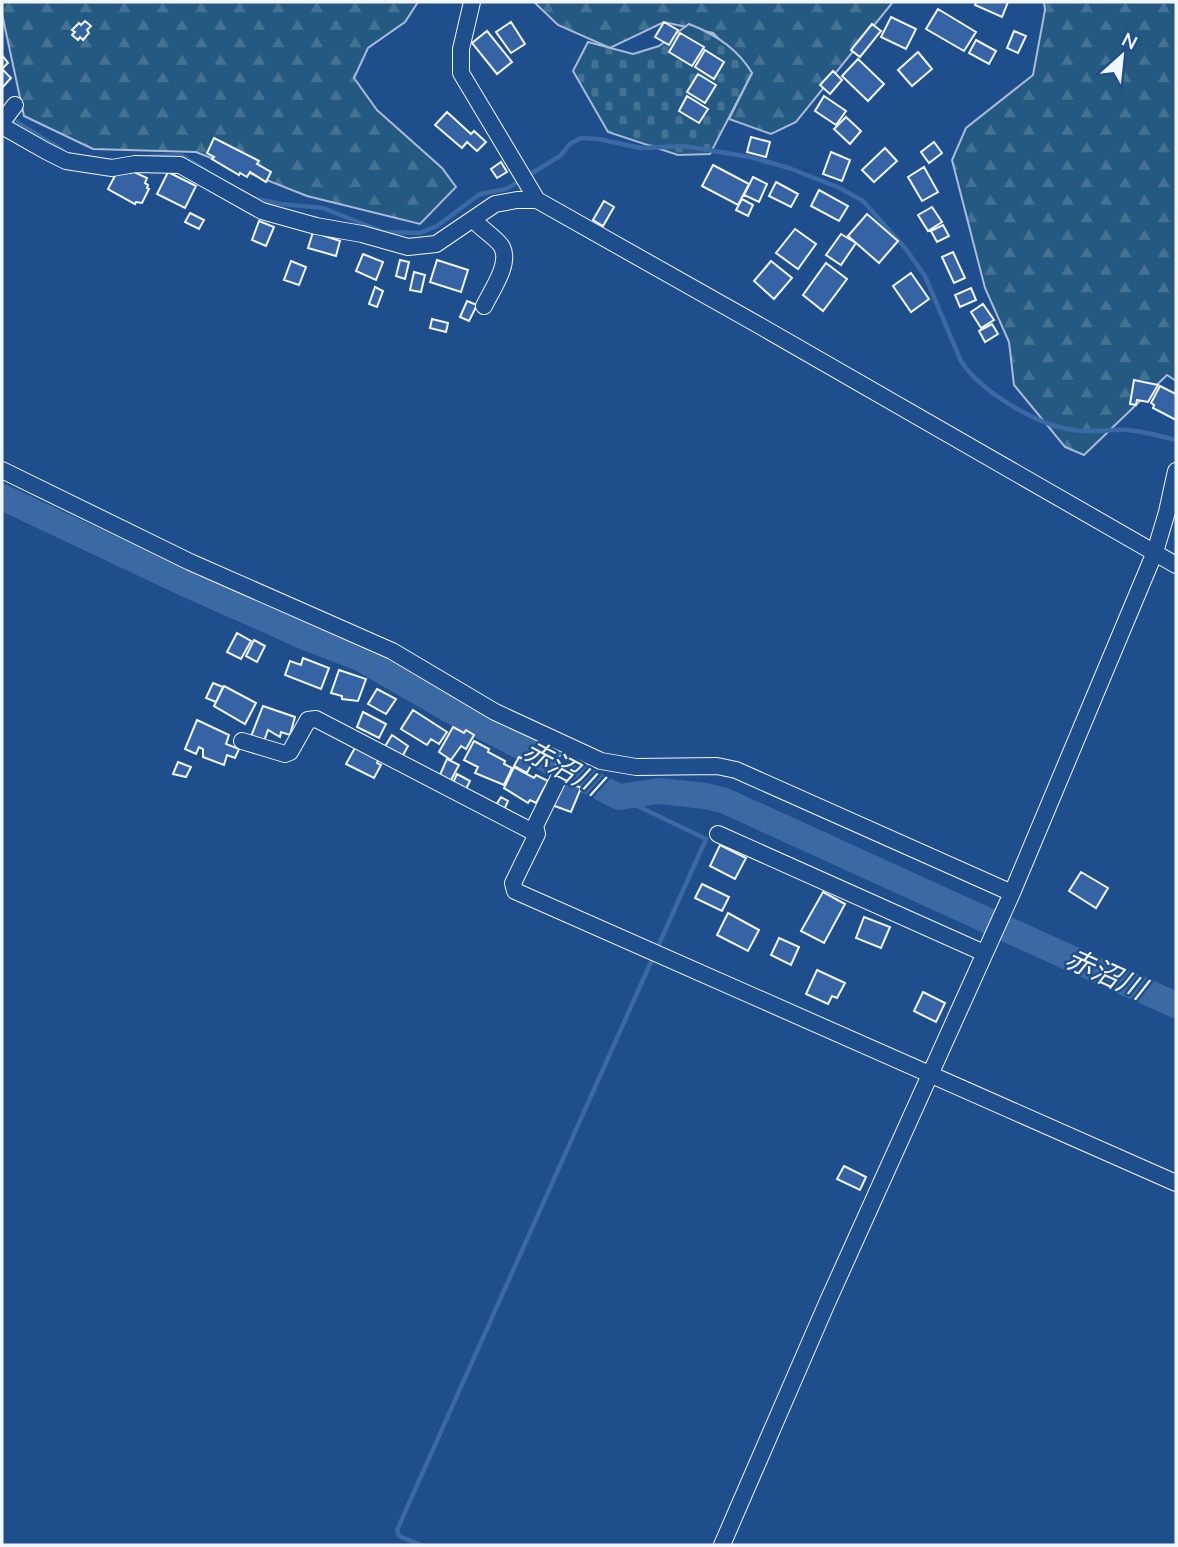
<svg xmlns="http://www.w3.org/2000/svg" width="1178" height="1547" font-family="Mulish,'Noto Sans JP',sans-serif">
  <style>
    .forest { fill: url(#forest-firs); stroke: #a8bbd7; stroke-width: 2 }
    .cemetery { fill: url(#cemetery-stones); stroke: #a8bbd7; stroke-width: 2 }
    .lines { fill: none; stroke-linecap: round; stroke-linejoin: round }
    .stream { stroke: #3b69a3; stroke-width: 4.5 }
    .river { stroke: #3b69a3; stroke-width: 26 }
    .building { fill: #3563a3; stroke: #f2f6ff; stroke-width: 2 }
    .minor-casing { stroke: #f2f6ff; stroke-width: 18 }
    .minor { stroke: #1f4e8c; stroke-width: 16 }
    .labels { text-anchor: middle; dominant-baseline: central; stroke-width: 5; stroke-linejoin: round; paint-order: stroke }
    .water-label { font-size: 28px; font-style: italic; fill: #f2f6ff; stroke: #1f4e8c }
  </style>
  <defs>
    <pattern id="forest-firs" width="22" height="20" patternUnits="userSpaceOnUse" patternTransform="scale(1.75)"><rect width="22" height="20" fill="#245a82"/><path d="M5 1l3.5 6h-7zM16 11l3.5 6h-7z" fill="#447295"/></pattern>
    <pattern id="cemetery-stones" width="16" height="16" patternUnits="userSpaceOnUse" patternTransform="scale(1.75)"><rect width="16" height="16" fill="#245a82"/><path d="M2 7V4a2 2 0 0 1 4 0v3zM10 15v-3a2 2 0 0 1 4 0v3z" fill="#447295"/></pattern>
  </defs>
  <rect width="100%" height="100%" fill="#1f4e8c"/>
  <path class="forest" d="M2,2H418L405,22L368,48L354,78L377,110L442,168L456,187L420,224L307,196L196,152L93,149L24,116L2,14Z
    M534,2H893L796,122L771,134L729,119L752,73L713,33L664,22L610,48L558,25Z
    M1044,2H1176V381L1167,375L1084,455L1065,447L1014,385L1009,342L985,288L952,160L966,128L1033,75L1045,10Z"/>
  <path class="cemetery" d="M689,24C715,34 738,49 752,73L710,154L678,155L608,132L573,71L588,42L633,54L659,46Z"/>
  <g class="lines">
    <path class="stream" d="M10,118L62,150
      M146,157L181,155L206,171
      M253,198L281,204L323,208L383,232L420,233L437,226L480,194L506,189L560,156L570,144L581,138L598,139L641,148L684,146L750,157L789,168L840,188L863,201L905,248L925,276L961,361C980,391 1038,426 1074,430C1092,433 1111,429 1128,430C1144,432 1161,436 1176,440
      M421,1545L399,1536L397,1530L706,839L619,797"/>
    <path class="river" d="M2,497L186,584L310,639L360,658L450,710L619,797L659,791L706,796L725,801C876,869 1025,939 1176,1005"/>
  </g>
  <path class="building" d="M976,2H1008L1002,17L975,5Z
    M938,9L976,32L964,51L926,29Z
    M891,17L916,29L906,49L881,37Z
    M85,21L91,26L87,30L89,33L83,40L80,37L78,40L72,35L75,32L72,30L79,23L81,25Z
    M511,22L525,44L511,53L496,32Z
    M664,22L678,30L669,45L655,37Z
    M872,24L881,31L860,57L851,50Z
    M487,31L512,62L497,74L472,43Z
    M1014,31L1026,36L1018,53L1007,48Z
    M680,33L704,47L692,66L669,52Z
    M976,40L996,51L989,64L969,53Z
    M705,50L724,62L714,79L695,67Z
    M918,52L932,69L912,86L898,70Z
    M2,55L8,63L2,69L11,78L2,88Z
    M858,59L884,84L868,101L842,76Z
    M833,71L842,80L830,94L820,85Z
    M698,74L716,85L705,103L687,92Z
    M687,96L708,109L699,123L679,111Z
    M824,96L846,111L836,125L815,111Z
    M447,112L471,134L474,131L486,142L477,151L467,142L462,148L435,125Z
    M846,117L861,131L850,144L834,129Z
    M751,137L770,142L766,157L747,152Z
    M214,138L259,161L257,164L271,172L266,182L250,172L247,177L240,173L239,175L212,159L214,157L207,153Z
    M934,142L942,153L929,163L921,152Z
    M885,148L897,161L874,182L862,170Z
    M831,152L850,160L842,181L823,174Z
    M501,162L507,172L497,178L491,169Z
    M713,165L749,184L738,205L702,186Z
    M924,167L938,192L922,201L908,177Z
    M118,170L131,173L132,171L147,178L145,183L148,185L147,188L149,189L142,203L136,202L135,204L108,189Z
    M168,172L196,186L185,208L157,194Z
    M753,177L767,184L759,202L744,195Z
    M776,182L798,194L791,207L769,196Z
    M819,190L848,206L839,221L811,206Z
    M742,199L753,205L748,216L736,210Z
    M604,201L614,207L603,226L593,220Z
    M932,207L942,222L928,231L918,215Z
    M190,213L204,220L199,229L185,222Z
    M867,214L898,241L879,263L848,236Z
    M259,221L274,227L266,246L252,240Z
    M943,225L949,236L937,242L931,231Z
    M795,229L816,244L798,269L776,253Z
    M313,232L340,241L336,256L308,248Z
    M841,234L856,243L841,265L826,255Z
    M953,252L965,278L954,283L942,257Z
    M363,254L383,262L376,280L356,271Z
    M400,260L409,262L405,279L396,276Z
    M437,260L468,270L461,292L430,282Z
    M291,261L306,267L299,285L284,280Z
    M771,261L792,278L774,299L754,281Z
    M826,263L847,279L823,311L803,295Z
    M414,272L425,275L421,292L410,290Z
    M911,273L929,299L911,312L893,286Z
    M375,287L383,291L377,307L369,304Z
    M971,288L976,300L960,307L955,295Z
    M467,301L477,305L469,321L460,317Z
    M983,304L994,320L981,328L971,312Z
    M432,319L448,323L446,332L430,328Z
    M992,324L998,334L985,342L979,331Z
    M1134,380L1158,385L1148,402L1137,400L1136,405L1130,404Z
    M1160,386L1176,394V420L1153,408L1154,405L1151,403Z
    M237,633L251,641L241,659L227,652Z
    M254,640L265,646L257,662L246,656Z
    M303,658L329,668L321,689L285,675L290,661L301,665Z
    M339,670L366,679L358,701L342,699V696L331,693Z
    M213,683L223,687L216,702L206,698Z
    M224,686L256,703L245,724L214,706Z
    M377,689L396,699L386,714L368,704Z
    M263,706L295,717L290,735L281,732L280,737L268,730L263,744L250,739Z
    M413,710L447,732L439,744L431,739L427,745L401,729Z
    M363,712L386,724L379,738L357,727Z
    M197,720L229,735L226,744L239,749L235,758L227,755L224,765L203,757V749L199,747L196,754L185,749Z
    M453,727L464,733L466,730L474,735L466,749L461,746L451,760L439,752Z
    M392,735L408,746L402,757L384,748Z
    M474,741L489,749L488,752L505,761L504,764L512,768L504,785L475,773L478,767L464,760Z
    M356,746L379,758L377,763L381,765L374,778L346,764Z
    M519,757L532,763L527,773L514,766Z
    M447,759L459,765L450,782L439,777Z
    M178,762L191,767L186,777L173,774Z
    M514,767L534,778L536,775L548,781L536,803L530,800L528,803L504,788Z
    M457,774L470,781L465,791L452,785Z
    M565,780L581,788L571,812L549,804Z
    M501,797L508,801L504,810L496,805Z
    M720,845L746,858L735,879L710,866Z
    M1081,872L1108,888L1096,908L1069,891Z
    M702,884L729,897L722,911L695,898Z
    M823,892L845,904L824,943L801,931Z
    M728,913L759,930L748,951L717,935Z
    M864,917L890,927L881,948L856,938Z
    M779,938L799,947L791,965L771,955Z
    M817,970L845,983L837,998L832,996L828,1004L806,994Z
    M923,992L945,1003L936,1022L914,1011Z
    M844,1166L866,1177L860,1190L837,1179Z"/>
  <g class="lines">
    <defs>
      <path id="minor" d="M472,2L461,49V73L537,200L762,327L1176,565
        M2,122L15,105
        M2,126L46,151L66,161L112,168L135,164L180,165L262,211L316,226L362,234L408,247L436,244L495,204L517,200H537
        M474,220C481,229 498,239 502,247C511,264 491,291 484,306
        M2,470L190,562L392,651L495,712L601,761L636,767L717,766L736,770L1012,893
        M242,741L285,754L290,752L308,720L316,719L537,834
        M573,749L535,826L537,834L513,883L515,891L1176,1183
        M718,834L984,953
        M722,1545L827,1303L1012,893L1155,552L1167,512L1176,471"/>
    </defs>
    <use href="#minor" class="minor-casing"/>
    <use href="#minor" class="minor"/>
  </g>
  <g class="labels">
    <g class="water-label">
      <text transform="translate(563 767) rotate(28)">赤沼川</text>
      <text transform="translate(1106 973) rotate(24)">赤沼川</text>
    </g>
  </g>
  <rect width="1178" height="1547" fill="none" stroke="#f2f6ff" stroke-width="7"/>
  <g transform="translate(1122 56) rotate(27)" stroke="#1f4e8c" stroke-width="5" paint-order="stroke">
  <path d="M0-5L12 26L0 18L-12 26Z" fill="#f2f6ff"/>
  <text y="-10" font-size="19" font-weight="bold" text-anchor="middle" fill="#f2f6ff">N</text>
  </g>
</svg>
